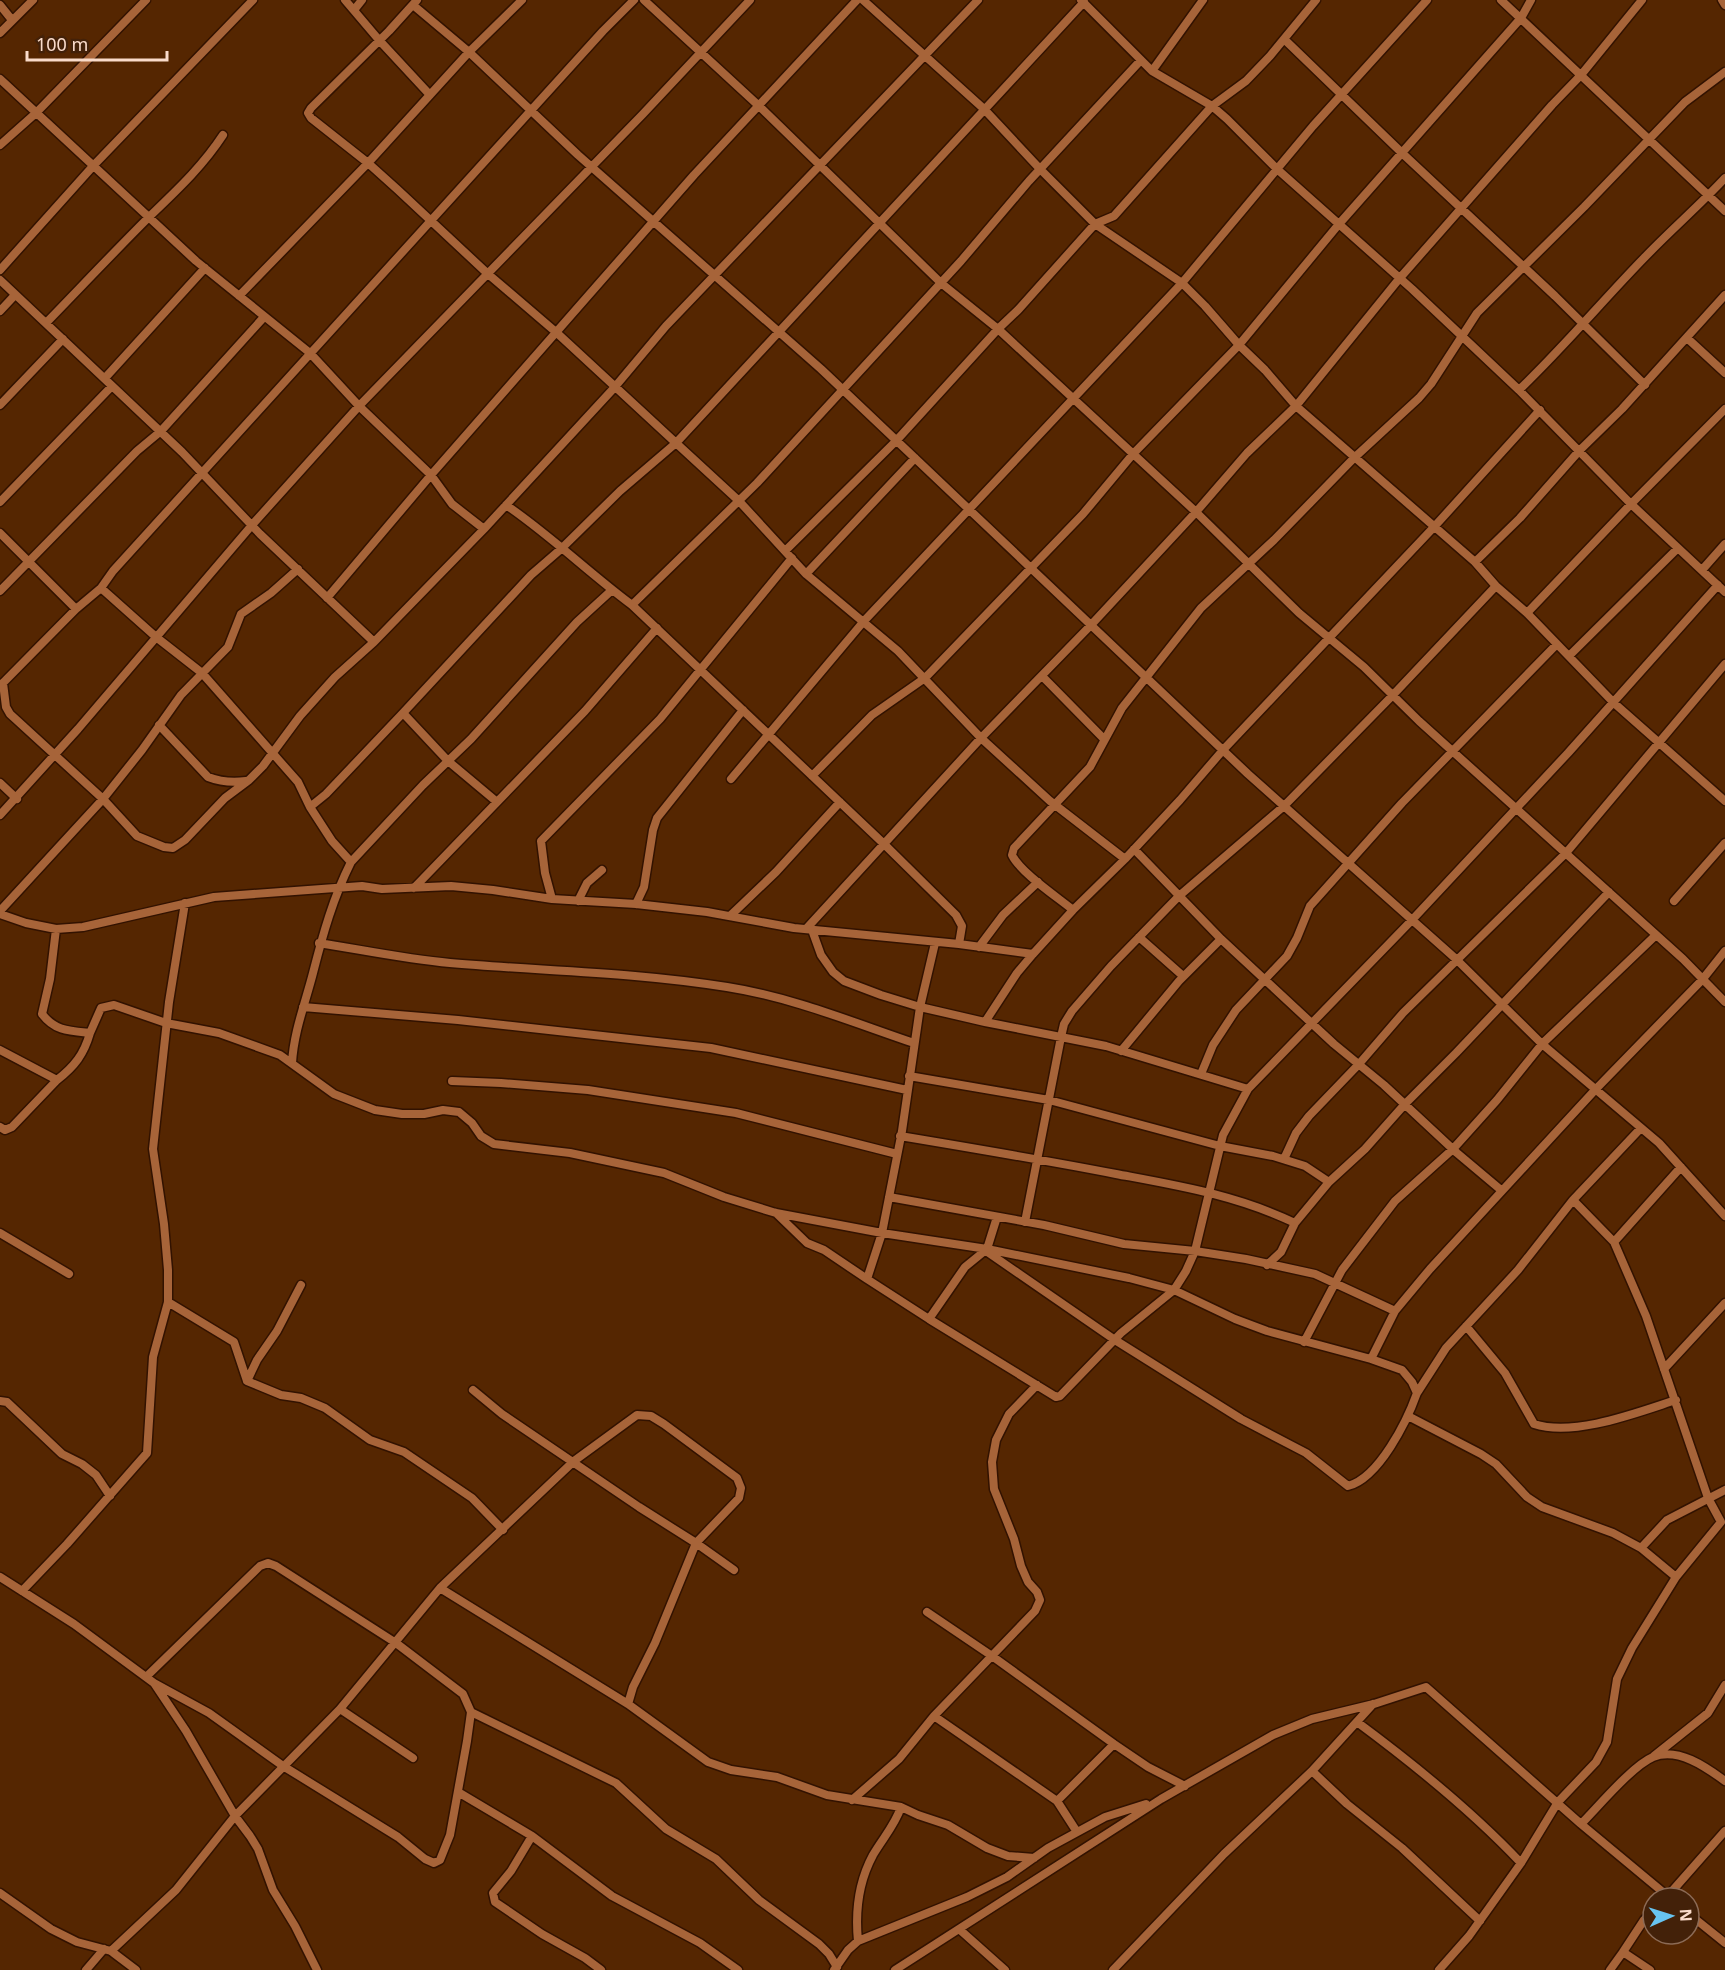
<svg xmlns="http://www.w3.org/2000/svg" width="1725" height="1970" font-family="'Noto Sans',sans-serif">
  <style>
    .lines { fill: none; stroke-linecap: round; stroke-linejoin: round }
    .street-casing { stroke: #321200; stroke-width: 11 }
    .street { stroke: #a76439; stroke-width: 8 }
  </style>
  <rect width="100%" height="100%" fill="#552601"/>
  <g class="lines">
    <defs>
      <path id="street" d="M345,0L379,40L430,95
        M417,0L389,31L311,108L308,113L311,118L368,163L398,190L488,274L557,333L676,443L739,501L806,574L898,651L981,738L1050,801L1125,859
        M644,0L759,106L941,283L998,329L1196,512L1299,613L1364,667L1419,721L1683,959L1725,1002
        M863,0L984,109L1040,169L1095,224L1182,283L1205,306L1239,345L1265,370L1296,406L1475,562L1496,586L1527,613L1614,703L1725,801
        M1081,0L1152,71L1212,106L1227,119L1277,169L1412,289L1519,390L1631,504L1725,592
        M1501,0L1725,211
        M1722,0L1725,5
        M0,5L12,20
        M413,5L469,52L578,155L821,369L1248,774L1456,959L1542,1044L1659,1143L1725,1216
        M354,10L362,0
        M0,33L33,0
        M1284,39L1402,153L1555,296L1645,385
        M1152,71L1203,0
        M0,79L196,261L310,353L359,406L431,475L452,504L484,529
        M0,145L36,113L146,0
        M0,270L94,165L253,0
        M0,280L182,452L260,534L374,642
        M239,296L368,163L469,52L522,0
        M0,311L15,295
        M46,323C80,288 114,252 149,217C177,190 202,167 223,135
        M1687,338L1725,373
        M105,378L205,268
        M1519,390C1564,347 1603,300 1646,256C1672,229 1700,205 1725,178
        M0,405L63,339
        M0,502L112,386
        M506,505C550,535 589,573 632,605L884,844L956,915L962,926L959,944
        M0,533L76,609L101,588L113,571L603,31L634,0
        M785,551L896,441L998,329L1018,310L1095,224L1114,216L1212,106L1246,81L1270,56L1316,0
        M1475,562L1520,518L1579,451L1622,409L1725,295
        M1702,570L1725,544
        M806,574L915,458
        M101,588L156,637L202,673L298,782L310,807L332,841L351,862C333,898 323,934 313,973C305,1004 294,1031 292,1063
        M0,591L137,451L161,431L264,317
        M327,598L431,475L694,175L857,0
        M632,605L757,483L961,261L1029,181L1141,60
        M1527,613L1631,504L1725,409
        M1569,656L1678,548
        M1042,676L1104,739
        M3,683L6,707L10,714L103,799L137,836L164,847L173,848L185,840L225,798L249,780L263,766L300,716L335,677L374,642L484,529L614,388L666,326L978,0
        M0,686L76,609
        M403,713L448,761L497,802
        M159,725L208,777C221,782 232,783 246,781
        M812,776L872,715L925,678L1083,514L1133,454L1239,345L1339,224L1521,18L1531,0
        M731,779L864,621L1182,283L1313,126L1427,0
        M0,783L17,799
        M310,807L326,794L403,713L531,575L561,549L620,491L676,443L1084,2
        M0,815L78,729L252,525L359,406L642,115L750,0
        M1134,849L1221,939L1334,1044L1384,1085L1457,1153L1501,1190
        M351,862L423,785L471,739L577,622L612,590
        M414,888L585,711L657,628
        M552,899L545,873L541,841L660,719L792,558
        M578,901L587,883L602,870
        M1674,901L1725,843
        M636,904L644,887L653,830L657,818L743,710
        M1073,910C1057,897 1020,872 1012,855L1014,848L1090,767L1122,708L1201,608L1274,540L1354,458L1419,398L1431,384L1477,313L1584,207L1685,102L1725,72
        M0,911L103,799L142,750L181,695L228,647L241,614L271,593L298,569
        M0,914L26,923L56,929L83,927L214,897L362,886L382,889L451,886L493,890L552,899L636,904L707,912L794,928L959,944L1033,954
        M730,916L776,872L840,802
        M56,929L50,979L42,1014C55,1031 69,1031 90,1033L101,1008L114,1005L166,1023L219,1033L280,1055L334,1094L375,1110L402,1114H424L443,1110L459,1112L472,1123L481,1136L494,1144L570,1153L664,1173L724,1197L776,1213L882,1233L987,1249L1129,1278L1174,1290L1235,1319L1267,1331L1371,1359L1402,1370L1412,1382L1417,1393L1446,1348L1518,1270L1573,1200L1641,1128
        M806,929L981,738L1091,625L1196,512L1247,453L1296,406L1399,279L1552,105L1581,75L1642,0
        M812,930L821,955L833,972L844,981L881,995L920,1007L985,1022L1106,1046L1248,1089
        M1139,937L1183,976
        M319,943C363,950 406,959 450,963C542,971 635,972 727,987C791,997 852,1022 914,1043
        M979,947L1003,915L1038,882
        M303,1007L458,1020L711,1048L907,1090
        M985,1022L1017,973L1033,954L1073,910L1125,859L1180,800L1223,750L1434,527L1540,410
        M0,1050L57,1080L12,1127L5,1130L0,1127
        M1121,1051L1179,981L1221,939
        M1201,1074L1213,1045L1236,1010L1287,956L1297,938L1310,906L1402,803L1557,644
        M909,1076L1049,1100L1220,1146L1273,1156L1305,1166L1329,1182
        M57,1080C75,1066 84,1054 90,1033
        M452,1081L501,1083L588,1090L736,1113L897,1154
        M900,1136C972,1148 1044,1160 1116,1174C1180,1186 1236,1195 1295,1223
        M1284,1159L1296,1133L1309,1116L1359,1064L1403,1013L1566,853L1725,664
        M889,1197L1044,1225L1124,1244L1195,1251L1246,1259L1315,1274L1395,1311
        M1573,1200L1614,1242
        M776,1213L807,1243L824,1250L867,1279L882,1233L902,1131L920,1007L935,943
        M1025,1222L1061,1037L1064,1024L1072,1011L1111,966L1179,896L1284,806L1392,696L1496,586
        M0,1233L69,1274
        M986,1251L1115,1340L1241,1419L1306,1453L1348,1486C1379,1478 1407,1421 1417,1393
        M1267,1265L1281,1252L1295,1223L1329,1182L1365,1149L1405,1104L1456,1053L1609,892
        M867,1279L929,1319L1056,1397L1060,1396L1121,1333L1174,1290L1186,1271L1195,1251L1223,1135L1248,1089L1412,920L1568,753L1718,585
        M168,1302L234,1342L247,1381L281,1395L301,1398L325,1408L370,1440L404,1452L472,1498L503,1530
        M929,1319L965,1267L987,1249L997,1217
        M1466,1326L1505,1373L1534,1424C1574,1437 1636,1413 1676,1400
        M1304,1342L1342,1270L1395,1201L1453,1149L1497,1100L1542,1044L1656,935
        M1371,1359L1395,1311L1430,1269L1595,1090L1702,980L1725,951
        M1664,1369L1725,1303
        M247,1381L257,1360L277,1331L301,1285
        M473,1390L502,1414L639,1507L696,1543L734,1570
        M0,1401L7,1402L62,1454L82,1464L96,1475L110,1496
        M1408,1416L1481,1454L1496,1464L1527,1497L1542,1507L1613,1533L1641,1548L1676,1577
        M1641,1548L1667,1520L1725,1490
        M0,1577L74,1624L154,1683L186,1731L235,1816L250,1836L258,1849L273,1890L295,1926L317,1970
        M440,1588L628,1704L708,1762L731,1770L777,1777L827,1795L901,1807L918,1815L948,1825L987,1848L1008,1856L1034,1858
        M22,1591L67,1544L147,1453L153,1357L168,1302V1270L164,1224L153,1149L169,1002L185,903
        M927,1612L992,1656L1114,1744L1148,1767L1185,1786
        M146,1677L260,1566L268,1563L276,1566L396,1643L463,1694L471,1712L467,1741L450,1835L440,1860L434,1863L425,1859L398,1837L283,1766L209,1713L154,1683
        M340,1709L413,1758
        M471,1712L616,1783L666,1829L716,1859L759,1900L819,1944L829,1954L837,1967
        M934,1716L1057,1801L1077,1832
        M1357,1722C1415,1765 1471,1810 1521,1863
        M1654,1756L1708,1713L1725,1685
        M1312,1771L1347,1804L1402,1848L1480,1921
        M458,1792L532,1836L612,1896L700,1943L738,1970
        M852,1800L899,1759L934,1716L1035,1611L1040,1600L1037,1592L1028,1582L1021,1566L1014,1539L994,1489L992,1462L996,1440L1009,1414L1037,1385
        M1057,1801L1114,1744
        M1581,1824C1598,1807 1632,1766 1653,1757C1678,1747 1706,1767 1725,1781
        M532,1836L511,1871L493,1893L495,1902L542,1934L585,1958L601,1970
        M0,1893L51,1929L77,1942L111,1951L136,1970
        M1666,1898L1725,1831
        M1689,1914L1725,1943
        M959,1929L1005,1970
        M858,1941C855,1911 859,1881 873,1855C883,1838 895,1825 901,1807
        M111,1951L176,1890L235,1816L340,1709L440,1588L574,1461L637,1415L651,1416L664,1424L737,1478L741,1488L739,1498L696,1543L655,1643L633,1687L628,1704
        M86,1970L104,1949
        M834,1970L848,1950L858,1941L967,1897L1007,1877L1048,1848L1105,1817L1146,1804
        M895,1970L1161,1799L1273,1735L1312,1719L1374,1704L1426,1687L1581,1824L1670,1898
        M1113,1970L1224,1854L1312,1771L1373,1704
        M1439,1970L1469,1936L1521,1863L1558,1802L1596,1762L1607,1742L1617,1679L1632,1648L1676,1577L1721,1522L1708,1498L1646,1316L1614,1242L1681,1167
        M1610,1970L1623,1952
        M1650,1970L1623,1952L1644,1920L1653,1911"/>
    </defs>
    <use href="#street" class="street-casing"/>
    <use href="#street" class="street"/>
  </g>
  <g transform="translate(1671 1916) rotate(87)"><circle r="28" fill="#432109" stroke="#8c6b56" stroke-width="1.5"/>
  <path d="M0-4.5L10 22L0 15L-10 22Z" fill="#68c4f0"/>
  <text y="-9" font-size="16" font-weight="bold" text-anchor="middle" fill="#fadbca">N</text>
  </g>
  <path d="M27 51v9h140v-9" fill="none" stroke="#fadbca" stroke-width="3"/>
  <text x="36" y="51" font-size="18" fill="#fadbca" stroke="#432109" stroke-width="4.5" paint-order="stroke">100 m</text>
</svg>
